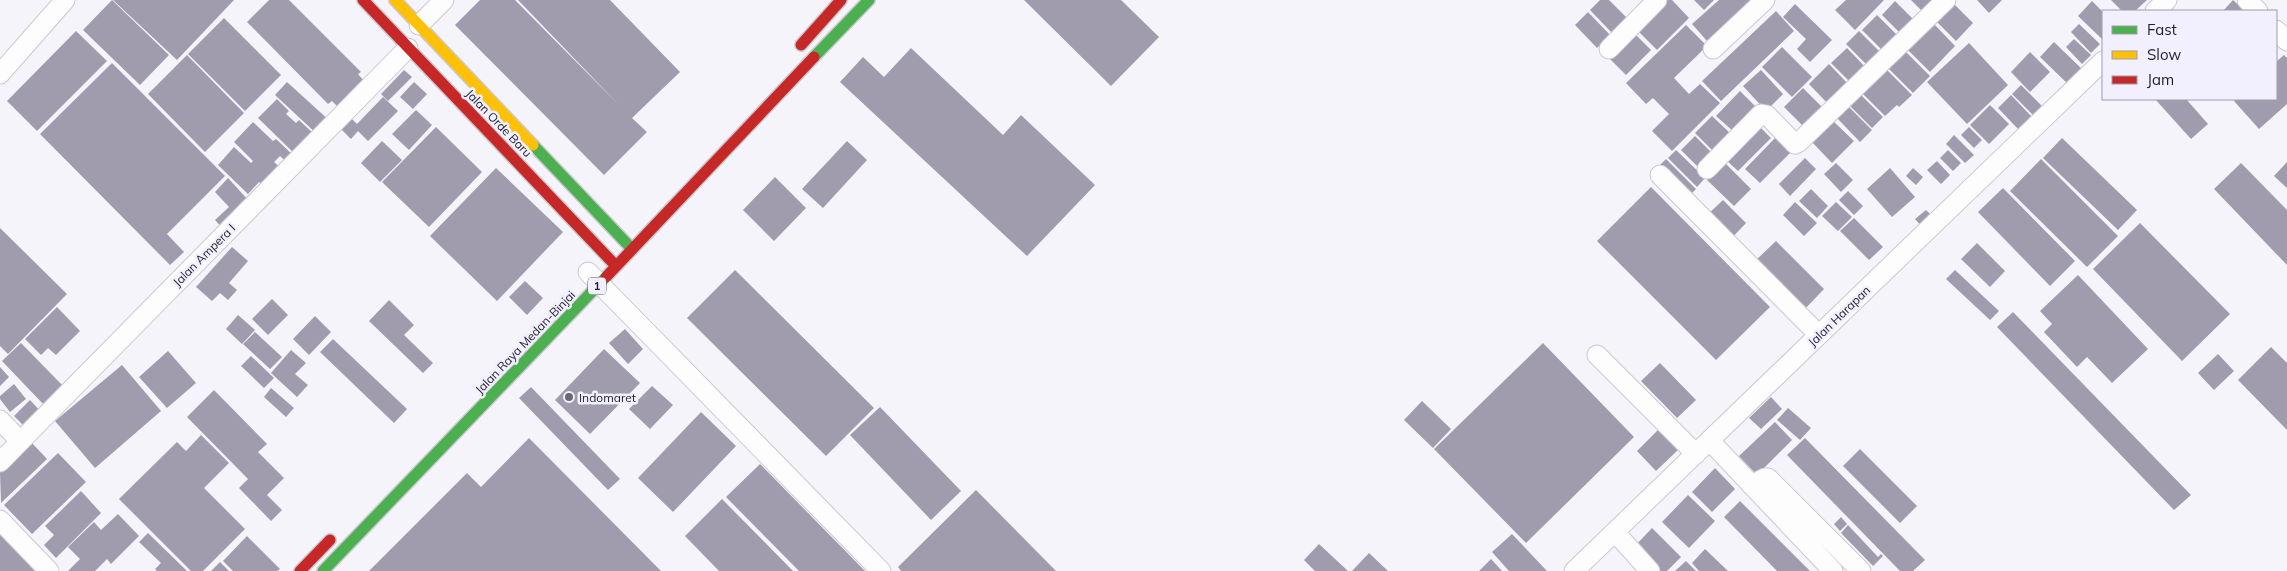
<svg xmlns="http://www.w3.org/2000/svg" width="2287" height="571" font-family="Mulish,sans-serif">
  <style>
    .building { fill: #a09cae }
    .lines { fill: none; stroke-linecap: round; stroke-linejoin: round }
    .street-casing { stroke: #cac9d2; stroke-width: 21 }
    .fast-casing { stroke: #cac9d2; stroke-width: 14 }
    .slow-casing { stroke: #cac9d2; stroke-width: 14 }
    .jam-casing { stroke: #cac9d2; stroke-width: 14 }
    .street { stroke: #fdfdfe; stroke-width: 19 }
    .fast { stroke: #4caf50; stroke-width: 11 }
    .slow { stroke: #ffc107; stroke-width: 11 }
    .jam { stroke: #c62828; stroke-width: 11 }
    .poi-dot { fill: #6a6973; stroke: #f2f0fe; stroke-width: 2 }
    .labels { text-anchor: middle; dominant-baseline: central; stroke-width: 5; stroke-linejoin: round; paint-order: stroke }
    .shield { fill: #f2f0fe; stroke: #5f5d6a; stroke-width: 1 }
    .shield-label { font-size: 11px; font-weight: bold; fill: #201e2a }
    .street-label { font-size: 12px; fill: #201e2a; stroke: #f2f0fe }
    .poi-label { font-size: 12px; fill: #201e2a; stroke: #f2f0fe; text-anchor: start }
  </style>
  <rect width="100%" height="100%" fill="#f4f4fa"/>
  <path class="building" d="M112,0L169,55L140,85L83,30Z
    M113,0H234L177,60Z
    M269,0H289L361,72L358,74L364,81L338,107L332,101L328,104L247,22Z
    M480,0H515L619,105L518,0H610L680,72L632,118L647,132L604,175L455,25Z
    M1024,0H1121L1159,37L1111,86Z
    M1600,0H1609L1627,18L1612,33L1590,10Z
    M1667,0H1672L1689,18L1657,50L1637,30Z
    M1694,0H1714L1704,10Z
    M1719,0H1752L1707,41L1692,24Z
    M1846,0H1884L1855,30L1835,10Z
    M1911,0H1943L1927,16Z
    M1977,0H2002L1989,13Z
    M2111,0H2147L2135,11H2122Z
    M2233,0L2245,11H2223Z
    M1895,1L1918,24L1904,37L1882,15Z
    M2092,1L2103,12V40L2078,16Z
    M1952,2L1973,23L1956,41L1934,19Z
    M1795,4L1832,40L1810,62L1797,49L1806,39L1783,17Z
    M1776,11L1794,31L1721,101L1702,81Z
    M1588,12L1610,35L1597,48L1575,25Z
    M1877,15L1903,41L1888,56L1862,30Z
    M224,18L281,75L245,111L188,54Z
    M1933,23L1955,46L1930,72L1907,49Z
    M2079,24L2100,44L2091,53L2071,32Z
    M1686,25L1707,46L1674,78L1689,94L1700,84L1720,103L1672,151L1652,131L1669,114L1653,98L1646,104L1626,83Z
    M76,31L107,61L37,131L7,101Z
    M1859,31L1884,56L1871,69L1846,44Z
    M1633,32L1651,50L1626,75L1608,57Z
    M2074,39L2091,55L2082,64L2066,47Z
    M2054,42L2083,70L2069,85L2040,57Z
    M1969,43L2008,85L1967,124L1927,82Z
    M1782,47L1812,77L1792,97L1762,67Z
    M911,48L1003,135L1021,115L1095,185L1027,256L840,82L863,57L884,77Z
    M1847,48L1869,71L1854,86L1831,63Z
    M1904,50L1930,76L1913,93L1887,67Z
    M2030,52L2050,72L2030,92L2011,72Z
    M187,55L244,113L205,152L148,94Z
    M2284,55L2287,58V104L2259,129L2234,101L2236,99H2276V62Z
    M112,63L225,176L167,234L184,252L170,265L40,134Z
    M1829,64L1851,87L1831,107L1809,84Z
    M1886,69L1912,95L1899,107L1897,105L1885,116L1862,93Z
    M404,70L412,77L388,101L381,94Z
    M1761,70L1783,94L1766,111L1743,86Z
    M287,82L331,122L318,135L275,95Z
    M414,82L427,94L413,109L400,97Z
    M2021,85L2042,106L2033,115L2012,94Z
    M1803,88L1823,108L1804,127L1784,107Z
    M1740,91L1757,108L1734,132L1716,116Z
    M1861,95L1883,117L1872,128L1850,106Z
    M2011,95L2032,117L2019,130L1998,108Z
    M383,97L398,111L368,141L358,131L351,139L341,129L351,118L357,124Z
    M277,99L289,111L286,114L296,123L299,120L317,137L298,157L258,118Z
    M2155,99H2186L2208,124L2191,139Z
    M1990,105L2009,124L1989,144L1970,125Z
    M1849,107L1872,130L1860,142L1837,118Z
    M416,110L432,125L409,150L392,134Z
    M1712,116L1731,134L1714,152L1695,133Z
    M1832,120L1854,141L1832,163L1811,141Z
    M253,122L273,141L276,139L296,158L290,165L280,156L274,162L283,170L266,188L259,182L248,194L218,165L234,147L251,163L253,161L234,142Z
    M1757,124L1771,138L1738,171L1724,158Z
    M436,127L482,172L429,227L382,182Z
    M1969,127L1982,140L1974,148L1961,135Z
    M1954,135L1974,155L1965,163L1946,144Z
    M1695,136L1713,154L1699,168L1681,150Z
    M1777,136L1792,151L1760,183L1745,169Z
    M2062,138L2137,210L2118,230L2043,158Z
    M382,141L402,160L380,182L361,163Z
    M847,141L867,160L823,208L802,189Z
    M1676,150L1705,178L1697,187L1668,158Z
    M1948,150L1961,163L1953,171L1940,158Z
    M1805,158L1816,169L1790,196L1779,184Z
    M1666,159L1696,189L1687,198L1657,168Z
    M2041,159L2118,236L2087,267L2010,191Z
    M1937,161L1950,175L1941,184L1927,170Z
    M1724,162L1751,189L1734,206L1707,180Z
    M2287,162V188L2274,176Z
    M1836,163L1853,180L1841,192L1824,174Z
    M2241,163L2287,210V265L2214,189Z
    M496,168L563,232L497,301L430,236Z
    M1890,168L1915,197L1892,217L1867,189Z
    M1913,168L1923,177L1916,185L1906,176Z
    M775,177L806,208L774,241L743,210Z
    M228,178L250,202L223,229L215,220L229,207L215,192Z
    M1651,187L1770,307L1716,360L1597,241Z
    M2003,188L2075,261L2050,286L1978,212Z
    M1811,189L1828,206L1817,218L1799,201Z
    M1848,191L1863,206L1854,215L1839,200Z
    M1723,200L1746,223L1728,242L1704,218Z
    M1795,202L1817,223L1804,236L1783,215Z
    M1836,202L1852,217L1838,231L1822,216Z
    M1926,210L1934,218L1923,228L1915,219Z
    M1854,218L1883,247L1869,260L1840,231Z
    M2140,223L2230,314L2182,361L2093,269Z
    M0,228L67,294L8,354L0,346Z
    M1776,241L1824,289L1801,313L1752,264Z
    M1977,243L2005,271L1990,287L1961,259Z
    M232,247L248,261L229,283L237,290L228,300L220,293L212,301L196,287Z
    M735,270L874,408L826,456L687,318Z
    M1955,270L1999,311L1990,320L1946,279Z
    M2078,275L2148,349L2112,383L2087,357L2077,367L2044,332L2052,324L2040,311Z
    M525,281L543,298L527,315L509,297Z
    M272,299L288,315L268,335L252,319Z
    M389,300L414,325L404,335L433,363L423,373L369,321Z
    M57,307L80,331L56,355L48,348L41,355L25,339Z
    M2013,312L2191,495L2174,510L1997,327Z
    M238,315L255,330L242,344L226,329Z
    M315,316L331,332L309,355L293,339Z
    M625,329L643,349L628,364L609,343Z
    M255,332L282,357L270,369L243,344Z
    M333,339L407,409L394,423L320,352Z
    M21,343L63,386L44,405L2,361Z
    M1543,343L1634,437L1526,543L1434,449Z
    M2271,347L2287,363V430L2238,380Z
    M604,349L640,383L590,434L555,400Z
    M291,350L306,363L295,374L308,385L297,397L271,373Z
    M168,351L196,383L167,408L139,377Z
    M2218,354L2234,371L2214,390L2198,373Z
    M251,356L274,378L264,388L241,366Z
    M1660,363L1696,400L1677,418L1641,381Z
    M122,365L161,411L95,468L55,421Z
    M0,367L9,377L0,386Z
    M14,384L26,399L10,412L0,399V396Z
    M652,386L673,405L650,429L629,409Z
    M531,387L620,479L608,490L519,398Z
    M271,388L294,408L286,417L264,397Z
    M214,390L267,444L258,452L284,478L267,495L282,510L271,521L239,488L248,479L187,417Z
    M1771,397L1782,409L1761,429L1749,418Z
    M30,400L42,413L26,428L14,416Z
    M1422,401L1451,429L1433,448L1404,420Z
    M880,407L961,491L931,520L850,435Z
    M1788,408L1811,428L1800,440L1777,420Z
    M701,412L736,446L673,512L638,478Z
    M1775,422L1792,440L1757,475L1739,456Z
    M1660,428L1680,448L1656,471L1637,451Z
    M201,435L229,463L204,488L245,529L203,571H191L119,499L177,442L186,451Z
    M529,438L661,571H369L467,473L481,487Z
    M1805,438L1925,560L1913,571H1900L1787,455Z
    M31,442L47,459L1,503L0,472Z
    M1860,449L1917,506L1900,523L1843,466Z
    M58,453L86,482L32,534L4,505Z
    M760,464L865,571H799L726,497Z
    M1715,468L1735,489L1712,512L1692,492Z
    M976,490L1056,571H901L898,567Z
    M81,491L101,513L56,558L44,545L54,535L45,526Z
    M1688,495L1715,521L1689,548L1662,522Z
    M722,499L793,571H719L685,536Z
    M1740,501L1810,571H1777L1724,517Z
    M118,514L139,536L111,564L107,559L95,571H68L80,559L68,547L94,522L101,530Z
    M1841,517L1847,524L1840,531L1834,524Z
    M0,521L48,571H0Z
    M1848,525L1878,557L1881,554L1883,556L1873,566L1841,533Z
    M1652,528L1681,557L1667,571H1660L1635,546Z
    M148,533L187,571H157L155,569L161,563L139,542Z
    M1512,534L1547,571H1509L1492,552Z
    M247,536L280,569L277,571H233L223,561Z
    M1319,544L1348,571H1315L1304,560Z
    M1705,549L1728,571H1699L1692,563Z
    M1369,553L1388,571H1352Z
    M1491,559L1502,571H1479Z
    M1686,561L1696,571H1675Z
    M220,562L229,571H211Z"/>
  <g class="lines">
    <defs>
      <path id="street" d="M2247,0L2258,11
        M2155,11L2167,0
        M419,25L444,0
        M2276,30L2287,41
        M1609,49L1657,0
        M1713,49L1765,0
        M0,74L65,0
        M1707,169L1761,114L1767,115L1792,141L1795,144L1799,142L1946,0
        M1660,175L1819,335
        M588,272L881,571
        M1597,355L1696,454
        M0,420L20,441
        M1710,441L1833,571
        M0,462L408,48
        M1751,485L1765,478H1768L1861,571
        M0,520L49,571
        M1615,532L1650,571
        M1574,571L2103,61"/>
      <path id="fast" d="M814,57L869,0
        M533,145L632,249
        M323,571L606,277"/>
      <path id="slow" d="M395,0L533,145"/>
      <path id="jam" d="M363,0L616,266
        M801,45L841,0
        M606,277L814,57
        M300,571L330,540"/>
    </defs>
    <use href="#street" class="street-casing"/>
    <use href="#fast" class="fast-casing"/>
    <use href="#slow" class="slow-casing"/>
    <use href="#jam" class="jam-casing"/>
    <use href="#street" class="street"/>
    <use href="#fast" class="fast"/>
    <use href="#slow" class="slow"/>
    <use href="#jam" class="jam"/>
  </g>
  <circle class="poi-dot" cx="569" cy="397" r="5"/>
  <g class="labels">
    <rect class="shield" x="588" y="277.5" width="18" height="17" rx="4"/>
    <g class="shield-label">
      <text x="597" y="286">1</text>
    </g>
    <g class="street-label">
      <text transform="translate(499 123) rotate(46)">Jalan Orde Baru</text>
      <text transform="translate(204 255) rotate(-45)">Jalan Ampera I</text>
      <text transform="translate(1839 316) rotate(-44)">Jalan Harapan</text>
      <text transform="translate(525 342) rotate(-46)">Jalan Raya Medan-Binjai</text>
    </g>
    <g class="poi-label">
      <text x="579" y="397">Indomaret</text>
    </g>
  </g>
  <rect x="2102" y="10" width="175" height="90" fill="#f2f0fe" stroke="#9e9ca9"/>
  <rect x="2112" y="26" width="25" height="8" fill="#4caf50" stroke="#9e9ca9"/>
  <text x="2147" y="35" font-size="15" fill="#201e2a">Fast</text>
  <rect x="2112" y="51" width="25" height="8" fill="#ffc107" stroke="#9e9ca9"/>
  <text x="2147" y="60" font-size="15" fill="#201e2a">Slow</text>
  <rect x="2112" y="76" width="25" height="8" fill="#c62828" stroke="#9e9ca9"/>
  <text x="2147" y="85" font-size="15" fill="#201e2a">Jam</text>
</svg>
